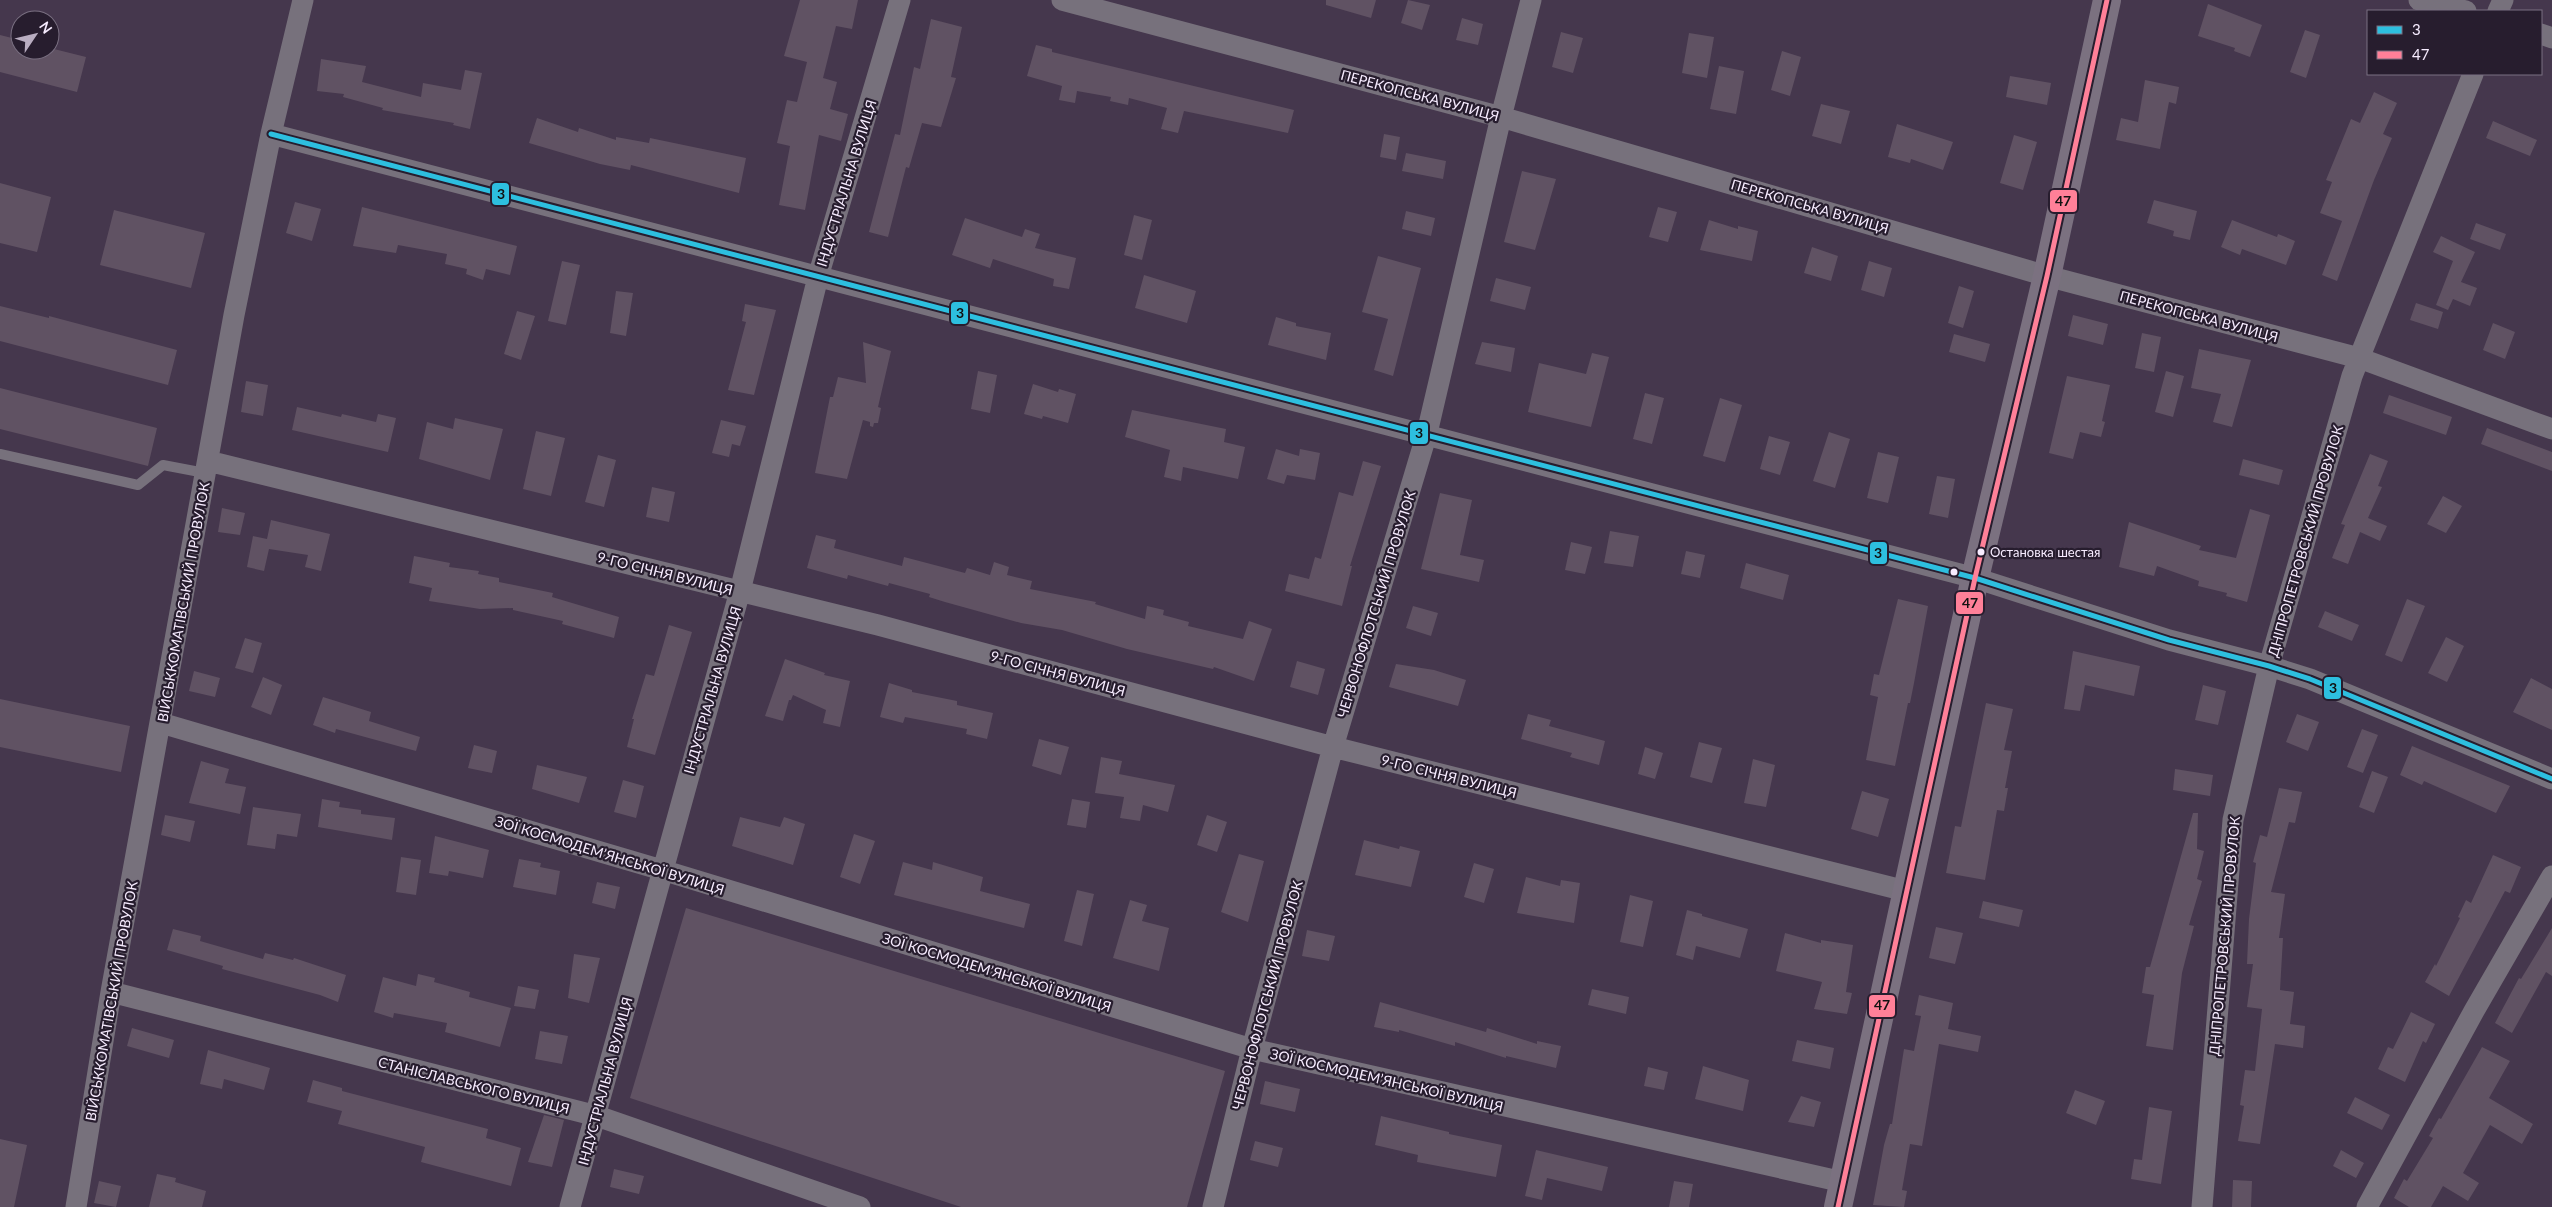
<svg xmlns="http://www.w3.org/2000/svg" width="2552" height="1207" font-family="Lato,sans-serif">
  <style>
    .building { fill: #605263 }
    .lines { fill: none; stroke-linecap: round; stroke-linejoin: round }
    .lane { stroke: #77717c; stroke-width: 10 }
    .street { stroke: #77717c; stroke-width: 21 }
    .primary { stroke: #7b7180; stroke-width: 28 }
    .bus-1-casing { stroke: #271d2e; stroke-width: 9 }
    .bus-2-casing { stroke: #271d2e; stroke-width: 9 }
    .bus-1 { stroke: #2dbfdf; stroke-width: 5 }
    .bus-2 { stroke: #ff8098; stroke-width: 5 }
    .bus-dot { fill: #f7ecff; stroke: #271d2e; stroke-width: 2 }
    .labels { text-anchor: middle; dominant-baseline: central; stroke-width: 4.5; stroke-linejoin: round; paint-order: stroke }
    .bus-label { font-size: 13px; fill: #f7ecff; stroke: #271d2e; text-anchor: start }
    .street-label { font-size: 14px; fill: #f7ecff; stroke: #271d2e }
    .line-badge { stroke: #271d2e; stroke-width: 2 }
    .pale-badge-label { font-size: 14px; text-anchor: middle; font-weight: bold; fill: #111 }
  </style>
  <rect width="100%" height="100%" fill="#45374d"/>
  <path class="building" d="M800,0H858L852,29L836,26L823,78L837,82L830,109L848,114L841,141L819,135L805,210L779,205L790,146L777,143L787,100L797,102L807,62L784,56Z
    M1326,0H1376L1371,18L1326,5Z
    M1408,0L1430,5L1422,30L1401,23Z
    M2208,4L2262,25L2250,57L2234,51L2235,48L2198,36Z
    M1462,18L1483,24L1478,45L1456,40Z
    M931,19L962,27L951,77L956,78L941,127L922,123L909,168L906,167L888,237L869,232L895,134L900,135L914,67L920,69Z
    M2305,30L2320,35L2306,78L2290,72Z
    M1561,32L1583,38L1573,73L1552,67Z
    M1689,33L1714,37L1707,78L1682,73Z
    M0,35L20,40V50H50V48L86,57L77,92L0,72Z
    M1036,45L1052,49V52L1294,110L1288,133L1184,111L1178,133L1161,129L1167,108L1129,98L1128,105L1110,101L1111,97L1077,91L1075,103L1059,100L1062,86L1027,76Z
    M1782,51L1801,57L1790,96L1771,90Z
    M321,59L366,66L362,82L421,97L423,83L461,90L465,70L482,73L470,129L453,125L454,123L382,110L383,108L343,97L344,94L317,91Z
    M1719,66L1744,71L1736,114L1710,109Z
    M2010,76L2051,83L2047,105L2006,97Z
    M2145,80L2179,87L2176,104L2169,102L2160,149L2116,140L2121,118L2138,122Z
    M2374,92L2397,103L2383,134L2392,138L2374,180L2337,281L2322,275L2342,221L2320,213L2332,182L2326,180L2351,119L2360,123Z
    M1821,104L1850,111L1841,144L1812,136Z
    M537,118L578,132L579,128L616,140V137L649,143L650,138L746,158L739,193L631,165L630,170L600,164L529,143Z
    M2493,121L2537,140L2530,156L2486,138Z
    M1897,124L1953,142L1943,170L1911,159L1910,163L1888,157Z
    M1384,134L1400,137L1396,160L1380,157Z
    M2014,135L2037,142L2023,190L2000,183Z
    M1406,153L1446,161L1443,179L1402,171Z
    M1522,171L1556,179L1535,250L1504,242Z
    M0,183L51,197L37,252L0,243Z
    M2154,200L2197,211L2190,240L2173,236L2174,231L2147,223Z
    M295,202L321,209L312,241L286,233Z
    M362,207L517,246L510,275L486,269L483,280L466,274L467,269L445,264L447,254L398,245L396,253L353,246Z
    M1658,207L1677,212L1668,242L1649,237Z
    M114,210L205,233L191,288L100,265Z
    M1406,211L1435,218L1431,236L1402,229Z
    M1134,215L1152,220L1142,260L1124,255Z
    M965,218L1022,237L1025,229L1040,234L1035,248L1076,258L1069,289L1053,286L1054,279L993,259L990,268L952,255Z
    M1709,220L1738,229V226L1758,231L1752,261L1700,250Z
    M2232,220L2277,237L2278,234L2295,241L2286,265L2242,249L2240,255L2221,247Z
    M2476,223L2506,234L2500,250L2470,239Z
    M2441,236L2475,252L2461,282L2477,288L2470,306L2453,299L2448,310L2436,305L2453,261L2433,252Z
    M1812,247L1838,256L1831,281L1804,273Z
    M1378,256L1421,268L1393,376L1374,370L1388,319L1362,312Z
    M562,261L580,265L566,325L548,321Z
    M1869,261L1892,268L1884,297L1861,290Z
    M1144,275L1196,291L1187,323L1135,308Z
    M1496,278L1531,287L1525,310L1490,301Z
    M1959,286L1974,291L1963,328L1948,323Z
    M616,291L633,293L626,336L610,333Z
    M2416,303L2443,312L2438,329L2410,320Z
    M745,304L776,310L754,395L728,390L746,322L742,321Z
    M0,306L49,318V316L177,350L168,385L0,341Z
    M517,311L535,316L521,360L504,354Z
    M2073,315L2108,324L2103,345L2068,336Z
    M1276,317L1296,323V326L1331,333L1326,360L1268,345Z
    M2493,323L2515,332L2505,359L2483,350Z
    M2142,333L2161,337L2154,372L2135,368Z
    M1954,334L1990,344L1985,362L1949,352Z
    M863,342L891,351L878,407L881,408L878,423H874L873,427L870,426V422L863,420L847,479L815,473L830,397H833L838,377L866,383Z
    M1482,342L1515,348L1511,372L1475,364Z
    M2199,349L2251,360L2232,427L2213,422L2221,394L2191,388Z
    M1592,353L1609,357L1591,427L1528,412L1539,363L1586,374Z
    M978,371L997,375L990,413L971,409Z
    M2166,371L2184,376L2173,417L2155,412Z
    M2067,376L2110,385L2102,421L2105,422L2101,437L2080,432L2073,459L2049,453Z
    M246,381L268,385L263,416L241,412Z
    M1033,384L1058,392L1059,389L1076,394L1068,423L1043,416L1042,419L1024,414Z
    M0,388L157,428L148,466L0,429Z
    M1645,393L1664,398L1652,444L1633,439Z
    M2389,395L2452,417L2446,435L2383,413Z
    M1720,398L1742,405L1725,462L1703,456Z
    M297,407L341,417L342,414L376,422L378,414L396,418L388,452L292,430Z
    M1132,410L1226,429L1224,442L1245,447L1238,479L1183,467L1181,481L1164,477L1170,450L1125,437Z
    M455,418L503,429L490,480L419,459L427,422L453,429Z
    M721,420L746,426L740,446L732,444L729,457L712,453Z
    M2487,428L2552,452V471L2481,444Z
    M536,431L565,438L551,496L523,489Z
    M1829,432L1850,439L1835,488L1813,481Z
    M1769,436L1790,442L1780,475L1760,469Z
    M1276,449L1299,456L1300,449L1320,453L1315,480L1287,475L1284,484L1267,479Z
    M1878,452L1899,457L1888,503L1867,498Z
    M2370,454L2388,461L2378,486L2382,487L2368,518L2387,526L2380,541L2360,532L2348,564L2332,558L2345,525L2341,524Z
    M598,455L616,460L604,507L585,502Z
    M2243,459L2283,470L2279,485L2239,475Z
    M1363,461L1381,466L1350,566H1352L1342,606L1285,591L1289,574L1309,579L1315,557L1321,559L1339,492L1353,496Z
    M1937,476L1955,479L1948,518L1929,514Z
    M652,487L675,492L669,522L646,517Z
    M1440,493L1472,500L1460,555L1484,560L1479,582L1421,569Z
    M2443,496L2462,506L2446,533L2427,524Z
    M222,508L245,513L240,535L218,532Z
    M2250,509L2270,515L2247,602L2226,596L2227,593L2198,586L2199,581L2157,566L2154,576L2119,567L2129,522L2201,546L2199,550L2236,558Z
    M271,520L330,534L321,571L305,567L308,555L269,549L264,571L247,567L253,536L267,539Z
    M1610,531L1639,536L1633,567L1604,563Z
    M816,535L836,540L834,548L902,566L904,557L965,573L967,568L990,575L994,562L1009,567L1007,575L1032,581L1030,589L1096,602L1095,604L1145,619L1147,606L1164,610L1163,615L1189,622L1188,626L1243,639L1249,621L1272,629L1254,681L1214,667L1213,669L1127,649L1062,630L1021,623L945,602L929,597L930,594L889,583L888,586L848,575L847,579L807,568Z
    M1571,542L1592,547L1585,574L1565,570Z
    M1686,551L1705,555L1700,578L1681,574Z
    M414,556L450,563L449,567L479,571L478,574L499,578V582L553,593L552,597L619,617L614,638L562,624L563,621L513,610V608L480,609L429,601L432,588L409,583Z
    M1746,563L1789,575L1783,600L1740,588Z
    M1898,599L1928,606L1914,683L1910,703H1908L1895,766L1866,760L1878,697L1870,695L1874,674L1879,675Z
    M2407,599L2425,606L2402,662L2385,655Z
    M1413,606L1438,613L1431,636L1406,628Z
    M2325,611L2359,625L2352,641L2318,627Z
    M669,625L692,632L655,755L627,747L634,719H632L646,674L654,676Z
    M2446,637L2464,646L2447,682L2428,673Z
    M245,638L262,643L253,673L235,668Z
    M2073,651L2140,666L2134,696L2085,685L2080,711L2064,709Z
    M785,659L825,673L824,675L850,681L840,727L823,723L826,710L793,695L791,700H789L783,721L765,716Z
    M1297,661L1325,669L1318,695L1290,687Z
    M1396,664L1434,670L1466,680L1458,706L1389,687Z
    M194,671L220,678L215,697L189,691Z
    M263,677L282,685L271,715L251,707Z
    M2531,678L2552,689V730L2513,712Z
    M889,683L912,690V692L957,701V705L993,713L987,739L966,734L967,729L905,717L903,723L880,717Z
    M2203,685L2226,691L2218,725L2195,720Z
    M323,697L371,712L369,721L420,737L416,751L336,729L335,733L313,725Z
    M0,699L130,726L121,772L0,747Z
    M1986,703L2013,709L2004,750L2012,751L2005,788H2008L2004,811L1997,810L1985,880L1946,873L1955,826L1961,827Z
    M1528,714L1551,720L1549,726L1605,741L1599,765L1570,757L1572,753L1521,739Z
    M2297,714L2319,722L2308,751L2286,742Z
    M2362,729L2378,735L2363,773L2347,767Z
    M1039,739L1069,747L1061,775L1032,766Z
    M1699,742L1722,748L1712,783L1690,777Z
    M474,745L497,751L492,773L468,768Z
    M2412,746L2510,786L2496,813L2424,781L2422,785L2400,775Z
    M1645,747L1663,753L1655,779L1638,774Z
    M1101,757L1122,761L1119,774L1175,785L1168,812L1143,805L1140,821L1120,818L1124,797L1095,793Z
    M1753,759L1775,765L1766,807L1744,803Z
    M201,761L229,769L225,783L246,787L240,814L189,803Z
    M537,765L587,777L579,803L532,789Z
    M2175,769L2213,775L2210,796L2173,790Z
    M2372,771L2388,777L2374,813L2359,807Z
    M623,780L644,786L636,818L614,812Z
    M2279,788L2302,792L2295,823L2289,822L2271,892L2285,894L2279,938H2283L2280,990L2294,992L2290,1024L2305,1026L2303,1048L2275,1044L2260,1144L2238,1141L2244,1106L2240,1105L2245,1070L2255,1071L2262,1009L2247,1007L2253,964H2247L2249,919L2256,863L2253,862L2260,835L2267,837Z
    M1862,791L1889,799L1878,837L1851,829Z
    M322,799L340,802L339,807L361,810V814L395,818L392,840L318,827Z
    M1072,799L1090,802L1086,828L1067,825Z
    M253,807L301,814L297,837L277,834L275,849L247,845Z
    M2193,813H2198L2197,849L2204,851L2197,879L2202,881L2189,925L2194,926L2182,973L2173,1050L2146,1046L2154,995L2142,993L2146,967H2150Z
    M165,815L195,821L190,842L161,835Z
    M1207,815L1227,822L1217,852L1197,845Z
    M740,817L780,827L784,817L805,824L793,865L732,846Z
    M854,834L875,841L860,884L840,877Z
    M435,836L489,850L483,878L449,871L448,876L429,873Z
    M1364,840L1399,849L1400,846L1420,851L1411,887L1355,875Z
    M1239,854L1264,861L1248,922L1221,912Z
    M2493,855L2521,867L2510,893L2505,891L2449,996L2425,982L2435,964L2436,966L2460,918L2458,917L2466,900L2471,903Z
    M401,857L421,860L416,895L396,892Z
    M519,859L541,863L540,867L560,871L556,895L513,887Z
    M903,862L932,870L933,862L983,877L980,891L1030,904L1024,928L894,895Z
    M1474,863L1494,869L1484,903L1464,897Z
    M1526,877L1560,886L1561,880L1580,883L1574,923L1517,913Z
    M597,882L620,887L615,909L592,903Z
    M1077,890L1094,894L1082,946L1064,941Z
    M1630,895L1653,901L1643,947L1620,942Z
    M1130,900L1147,905L1142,921L1169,928L1159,971L1113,958Z
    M1983,901L2023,910L2019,927L1979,918Z
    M686,908L1225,1071L1187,1207H961L630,1098Z
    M1687,910L1702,914V916L1748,929L1740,958L1696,946L1693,960L1676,955Z
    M1936,927L1963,933L1955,964L1929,958Z
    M2552,928V976L2546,972L2512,1033L2495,1023L2519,978L2521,979Z
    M173,929L201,936L200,941L263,959L265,953L293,960L294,958L346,975L338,1002L320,995L222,969L223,966L167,950Z
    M1307,930L1335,936L1329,961L1302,956Z
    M1785,933L1821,943V940L1853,945L1846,992L1852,993L1847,1014L1814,1009L1822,982L1776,971Z
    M574,954L600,958L589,1003L568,998Z
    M418,974L435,978L434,982L470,992L469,997L511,1008L500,1047L445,1032L447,1023L394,1013L393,1018L374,1012L383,977L416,986Z
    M518,986L539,990L535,1009L514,1006Z
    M1592,989L1629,997L1626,1014L1588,1005Z
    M1919,995L1953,1003L1948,1029L1981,1036L1978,1052L1939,1044L1922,1146L1910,1144L1902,1190L1907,1191L1904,1207L1873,1205L1884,1145L1890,1124H1892L1904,1049L1914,1051L1921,1016L1915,1015Z
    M1380,1002L1486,1032L1487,1028L1537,1044V1041L1561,1046L1556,1068L1506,1056V1058L1455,1042V1046L1399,1030V1032L1374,1027Z
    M2411,1012L2435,1024L2426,1043L2423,1041L2405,1082L2378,1069L2388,1047L2393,1049Z
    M132,1028L174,1040L169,1058L127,1046Z
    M540,1031L568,1036L562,1064L535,1059Z
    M1797,1040L1834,1048L1830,1069L1792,1061Z
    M2482,1047L2510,1061L2489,1098L2533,1124L2522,1144L2490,1125L2463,1173L2479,1183L2468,1201L2443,1186L2431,1207H2409L2394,1198L2404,1179L2407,1181L2433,1138L2429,1136L2439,1118L2441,1119Z
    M208,1050L270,1068L264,1090L224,1079L222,1089L200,1084Z
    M1703,1066L1749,1080L1743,1111L1695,1099Z
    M1648,1067L1668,1072L1664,1090L1644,1086Z
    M313,1080L342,1088V1091L488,1129L486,1138L521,1148L511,1186L421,1162L425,1147L338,1124L342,1111L307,1102Z
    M1265,1081L1300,1089L1295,1112L1260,1104Z
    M2075,1090L2105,1101L2096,1125L2066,1113Z
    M1801,1096L1821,1102L1814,1127L1788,1122Z
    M2355,1097L2390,1115L2382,1130L2347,1113Z
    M2149,1107L2172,1111L2161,1184L2131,1179L2134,1159L2142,1160Z
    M544,1115L564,1120L552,1167L528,1162Z
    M1381,1116L1449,1132V1134L1502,1145L1496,1177L1417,1162L1418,1155L1375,1145Z
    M0,1139L27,1145L14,1207H0Z
    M1255,1141L1283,1148L1278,1167L1250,1160Z
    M1536,1150L1608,1167L1602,1191L1547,1178L1542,1200L1525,1196Z
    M2341,1150L2364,1163L2356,1178L2333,1166Z
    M614,1169L644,1176L639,1194L610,1187Z
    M157,1174L176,1178L175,1182L206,1191L202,1207H149Z
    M2233,1180L2252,1181L2251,1207H2232Z
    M99,1181L121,1186L116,1207L94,1203Z
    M1674,1181L1693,1184L1689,1207H1669Z"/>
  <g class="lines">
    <path class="lane" d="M0,454L138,485L163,465L205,473"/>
    <path class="street" d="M1062,0L1501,117L2047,276L2359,358L2552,429
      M2419,0L2466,11
      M2498,11L2503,0
      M2541,34L2552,38
      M271,134L1975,578L2169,640L2269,666L2310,679L2552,779
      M208,461L878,625L1333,747L1906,891
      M161,723L662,870L1252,1049L1843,1182
      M111,992L597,1116L860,1207
      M76,1207L111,992L234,315L271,134L303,0
      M570,1207L740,591L818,277L900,0
      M1213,1207L1252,1049L1333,747L1427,433L1501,117L1531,0
      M2202,1207L2233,820L2269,666L2352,376L2473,74
      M2367,1207L2474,1011L2552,876"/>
    <path class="primary" d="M1838,1207L1975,578L2047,276L2107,0"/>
    <defs>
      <path id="bus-1" d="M271,134L1975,578L2169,640L2269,666L2310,679L2552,779"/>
      <path id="bus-2" d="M1838,1207L1975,578L2047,276L2107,0"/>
    </defs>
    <use href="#bus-1" class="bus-1-casing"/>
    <use href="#bus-2" class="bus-2-casing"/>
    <use href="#bus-1" class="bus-1"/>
    <use href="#bus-2" class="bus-2"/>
  </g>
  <g class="bus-dot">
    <circle cx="1981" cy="552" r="4.5"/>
    <circle cx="1954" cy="572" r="4.5"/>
  </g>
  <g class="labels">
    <g class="bus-label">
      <text x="1990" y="552">Остановка шестая</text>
    </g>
    <g class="street-label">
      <text transform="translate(1420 95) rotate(15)">ПЕРЕКОПСЬКА ВУЛИЦЯ</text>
      <text transform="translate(846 183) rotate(-73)">ІНДУСТРІАЛЬНА ВУЛИЦЯ</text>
      <text transform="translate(1810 206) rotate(16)">ПЕРЕКОПСЬКА ВУЛИЦЯ</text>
      <text transform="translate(2199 316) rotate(15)">ПЕРЕКОПСЬКА ВУЛИЦЯ</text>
      <text transform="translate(2305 541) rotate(-74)">ДНІПРОПЕТРОВСЬКИЙ ПРОВУЛОК</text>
      <text transform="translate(665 573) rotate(14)">9-ГО СІЧНЯ ВУЛИЦЯ</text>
      <text transform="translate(183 602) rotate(-80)">ВІЙСЬККОМАТІВСЬКИЙ ПРОВУЛОК</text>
      <text transform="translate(1376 604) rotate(-73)">ЧЕРВОНОФЛОТСЬКИЙ ПРОВУЛОК</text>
      <text transform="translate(1058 673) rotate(15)">9-ГО СІЧНЯ ВУЛИЦЯ</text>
      <text transform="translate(712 690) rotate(-74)">ІНДУСТРІАЛЬНА ВУЛИЦЯ</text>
      <text transform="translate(1449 776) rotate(14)">9-ГО СІЧНЯ ВУЛИЦЯ</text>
      <text transform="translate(610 855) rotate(17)">ЗОЇ КОСМОДЕМ’ЯНСЬКОЇ ВУЛИЦЯ</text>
      <text transform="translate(2224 936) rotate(-85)">ДНІПРОПЕТРОВСЬКИЙ ПРОВУЛОК</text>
      <text transform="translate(997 972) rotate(17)">ЗОЇ КОСМОДЕМ’ЯНСЬКОЇ ВУЛИЦЯ</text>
      <text transform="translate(1267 995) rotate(-75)">ЧЕРВОНОФЛОТСЬКИЙ ПРОВУЛОК</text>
      <text transform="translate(111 1001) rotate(-80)">ВІЙСЬККОМАТІВСЬКИЙ ПРОВУЛОК</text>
      <text transform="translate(1387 1080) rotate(13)">ЗОЇ КОСМОДЕМ’ЯНСЬКОЇ ВУЛИЦЯ</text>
      <text transform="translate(605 1081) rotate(-75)">ІНДУСТРІАЛЬНА ВУЛИЦЯ</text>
      <text transform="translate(474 1085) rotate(14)">СТАНІСЛАВСЬКОГО ВУЛИЦЯ</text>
    </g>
  </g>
  <g class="line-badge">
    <rect x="491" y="182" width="19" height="24" rx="5" fill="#2dbfdf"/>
    <rect x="2049" y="189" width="29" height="24" rx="5" fill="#ff8098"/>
    <rect x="950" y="301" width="19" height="24" rx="5" fill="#2dbfdf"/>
    <rect x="1409" y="421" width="20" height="24" rx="5" fill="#2dbfdf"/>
    <rect x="1869" y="541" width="19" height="24" rx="5" fill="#2dbfdf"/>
    <rect x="1955" y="591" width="29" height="24" rx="5" fill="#ff8098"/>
    <rect x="2323" y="676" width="19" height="24" rx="5" fill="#2dbfdf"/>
    <rect x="1868" y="994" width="28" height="24" rx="5" fill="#ff8098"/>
  </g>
  <g class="pale-badge-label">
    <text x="501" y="199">3</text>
    <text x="2063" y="206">47</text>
    <text x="960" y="318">3</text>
    <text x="1419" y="438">3</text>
    <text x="1878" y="558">3</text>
    <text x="1970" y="608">47</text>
    <text x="2333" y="693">3</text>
    <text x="1882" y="1010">47</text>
  </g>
  <rect x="2367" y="10" width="175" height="65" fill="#271d2e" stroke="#7a7082"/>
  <rect x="2377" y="26" width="25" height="8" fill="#2dbfdf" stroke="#7a7082"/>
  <text x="2412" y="35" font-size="15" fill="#f7ecff">3</text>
  <rect x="2377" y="51" width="25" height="8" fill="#ff8098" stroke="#7a7082"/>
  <text x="2412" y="60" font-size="15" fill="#f7ecff">47</text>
  <g transform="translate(35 35) rotate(55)"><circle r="24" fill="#271d2e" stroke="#7a7082"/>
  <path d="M0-4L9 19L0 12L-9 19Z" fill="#b9adc1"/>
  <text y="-8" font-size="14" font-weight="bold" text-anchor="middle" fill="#f7ecff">N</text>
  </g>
</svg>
